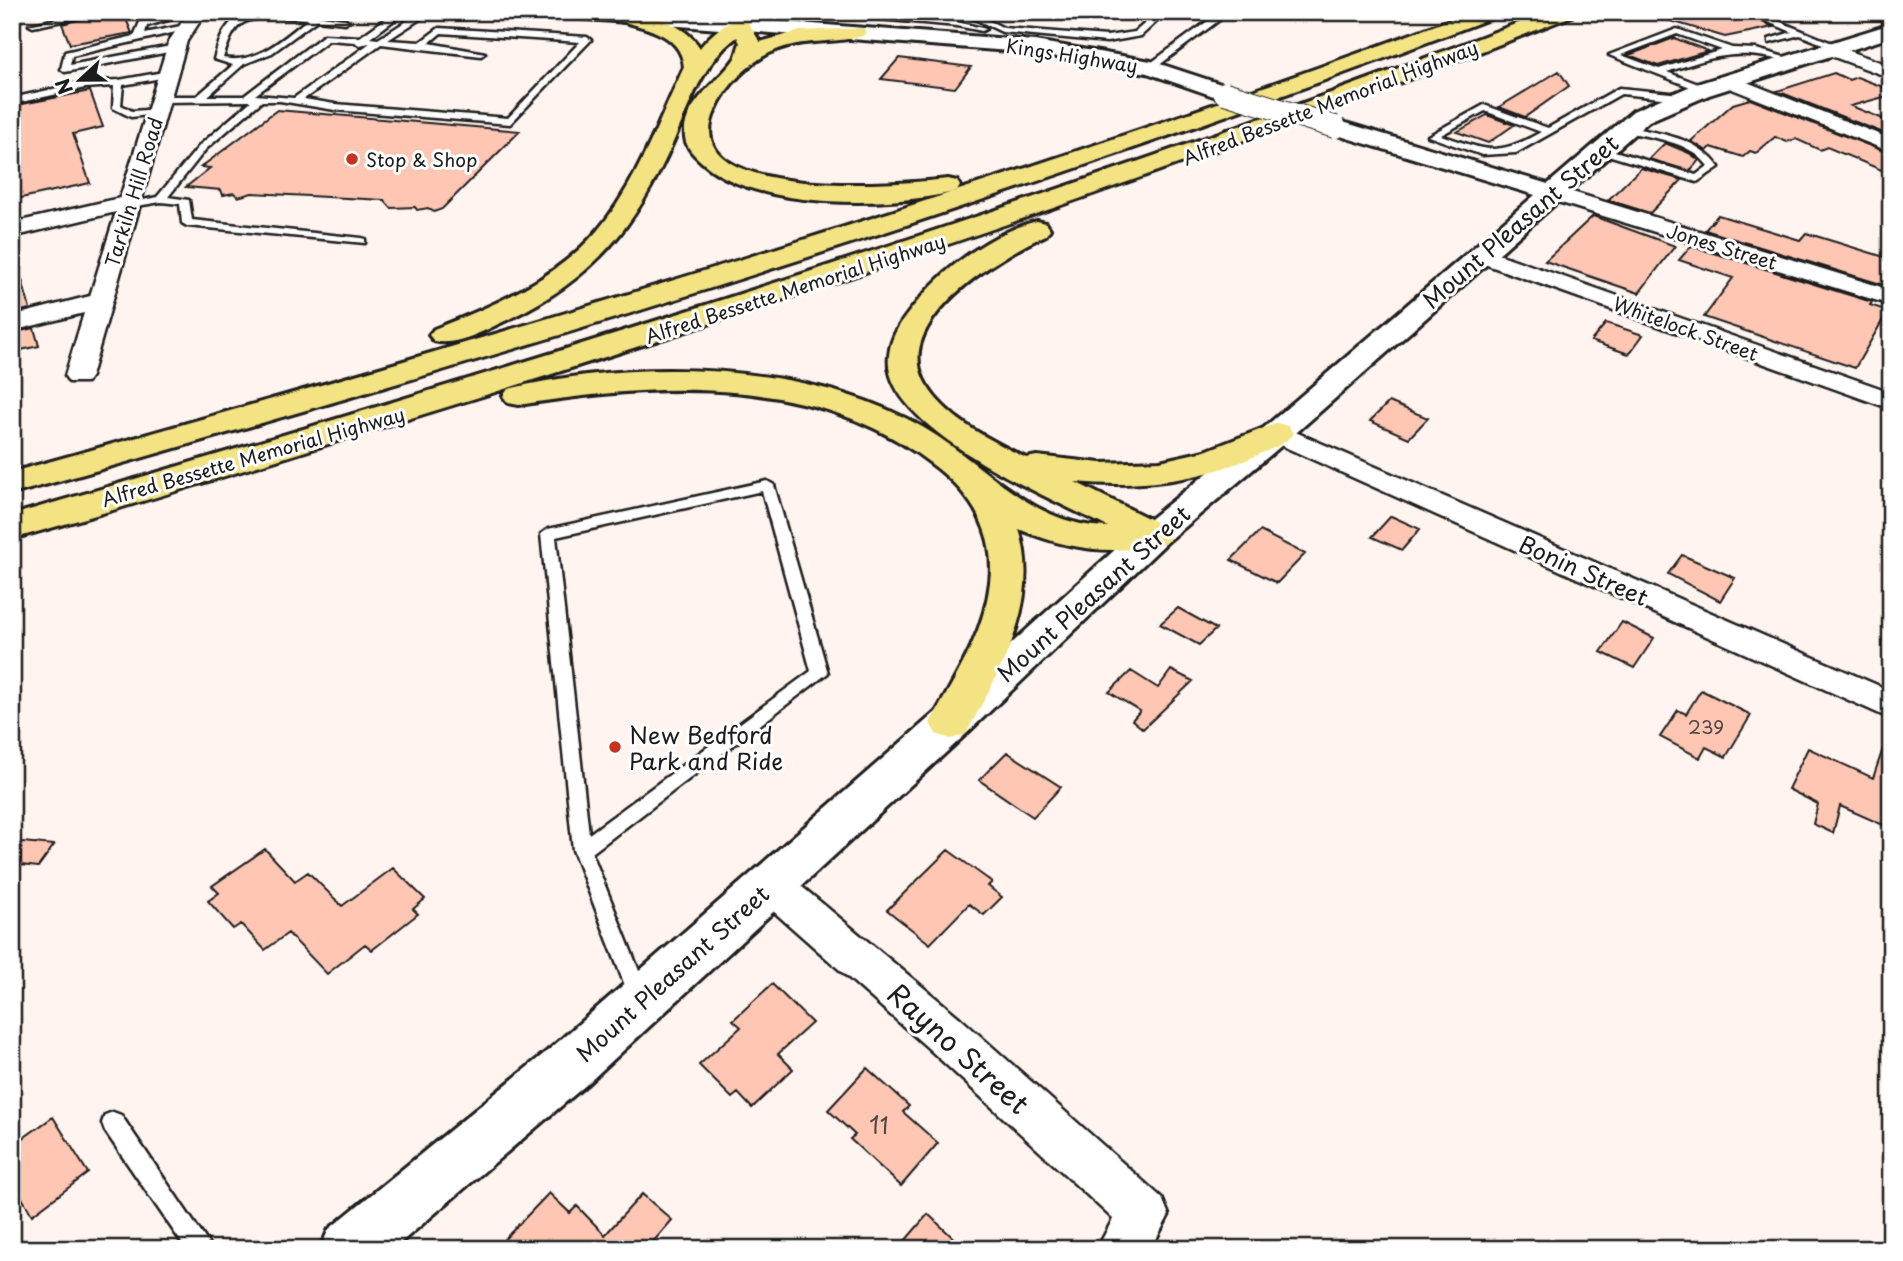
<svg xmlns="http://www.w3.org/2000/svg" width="1903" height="1261" font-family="'Playpen Sans',sans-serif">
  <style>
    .building { fill: #fec6b3; stroke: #1c1c1c; stroke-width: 2 }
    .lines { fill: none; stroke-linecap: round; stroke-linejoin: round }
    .lane-casing { stroke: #1c1c1c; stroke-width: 5 }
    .street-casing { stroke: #1c1c1c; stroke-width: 5 }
    .secondary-casing { stroke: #1c1c1c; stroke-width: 6 }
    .highway-casing { stroke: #1c1c1c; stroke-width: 6 }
    .lane { fill: #fff; fill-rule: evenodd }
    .street { fill: #fff; fill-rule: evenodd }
    .secondary { fill: #fff; fill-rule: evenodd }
    .highway { fill: #f4e382; fill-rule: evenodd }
    .secondary-bridge-casing { stroke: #1c1c1c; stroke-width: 24; stroke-linecap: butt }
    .secondary-bridge { stroke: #fff; stroke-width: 22 }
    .poi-dot { fill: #c8321e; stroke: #fff; stroke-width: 2.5 }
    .labels { text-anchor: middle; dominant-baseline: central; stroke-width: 6; stroke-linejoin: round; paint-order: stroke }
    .far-street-label { font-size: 19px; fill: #1c1c1c; stroke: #fff }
    .far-poi-label { font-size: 19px; fill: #1c1c1c; stroke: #fff; text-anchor: start }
    .number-label { font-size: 19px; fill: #544642 }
    .street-label { font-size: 23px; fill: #1c1c1c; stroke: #fff }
    .poi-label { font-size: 23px; fill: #1c1c1c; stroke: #fff; text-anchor: start }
    .near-number-label { font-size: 23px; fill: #544642 }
    .near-street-label { font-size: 28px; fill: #1c1c1c; stroke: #fff }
  </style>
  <rect width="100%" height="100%" fill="#fff4f0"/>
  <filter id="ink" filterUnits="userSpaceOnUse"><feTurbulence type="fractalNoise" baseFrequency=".0143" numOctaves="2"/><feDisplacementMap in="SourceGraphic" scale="14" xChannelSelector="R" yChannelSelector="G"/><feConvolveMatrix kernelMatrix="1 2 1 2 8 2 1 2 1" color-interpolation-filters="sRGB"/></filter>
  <g filter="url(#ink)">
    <path class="building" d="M108,12H123L132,33L70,44L62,24Z
      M1662,12H1742L1773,27L1725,37L1661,18Z
      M1674,38L1708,51L1658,66L1629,55Z
      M899,58L971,67L955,88L881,79Z
      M1559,71L1569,86L1525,117L1499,107Z
      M1834,73L1849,80L1857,77L1891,90V95L1851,106L1891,122V136L1777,91Z
      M90,91L103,127L73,134L90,183L12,200V106Z
      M1750,99L1891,154V174L1827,147L1820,150L1796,139L1787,142L1775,137L1756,153L1750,151L1743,157L1711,147L1707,151L1691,141L1733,104Z
      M277,110L520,131L442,209L434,212L428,208L417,210L415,207L391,208L384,200L252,193L238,197L234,193L223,195L221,190L186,187L210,168L201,167Z
      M1487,115L1514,125L1488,143L1457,132Z
      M1665,143L1689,153L1699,160L1690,171L1649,159Z
      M1641,168L1682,180L1650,213L1608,200Z
      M1718,215L1800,240L1806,233L1891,259V274L1884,285L1705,230Z
      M1593,216L1675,246L1639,293L1545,261Z
      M1691,246L1872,302L1870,305L1888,311L1855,368L1704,317L1733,278L1679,260Z
      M20,273L30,309L12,313V274Z
      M1606,323L1643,335L1629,354L1591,341Z
      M34,328L39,346L12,352V333Z
      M1389,402L1428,418L1409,438L1370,421Z
      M1391,516L1420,529L1402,550L1372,537Z
      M1260,531L1305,554L1277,583L1231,560Z
      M1682,555L1735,578L1720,601L1668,574Z
      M1178,608L1216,629L1199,645L1160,624Z
      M1622,622L1654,638L1634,668L1601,652Z
      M1171,670L1193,681L1143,729L1132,720L1140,711L1109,692L1131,671L1158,688Z
      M1701,690L1751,715L1726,757L1706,747L1700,758L1660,737L1678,710L1686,714Z
      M1887,737L1891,738V817L1886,815L1883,825L1840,806L1833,833L1813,824L1818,804L1788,789L1808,748L1873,778Z
      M1007,752L1061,787L1033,817L979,780Z
      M12,841L54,845L38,867L12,864Z
      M265,849L295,881L308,872L342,906L393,868L425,899L413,909L418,914L372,950L365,944L327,974L288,933L265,950L241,924L233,929L208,901L219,893L212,886Z
      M948,850L992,882L988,886L1002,897L984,915L969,904L930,944L887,910Z
      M772,984L812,1023L778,1054L793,1069L752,1108L738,1093L732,1098L699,1065L741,1027L733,1020Z
      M867,1068L909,1106L903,1112L938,1143L901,1186L850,1139L855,1135L828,1110Z
      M53,1117L88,1173L32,1215L12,1181V1146Z
      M549,1193L570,1213L577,1206L605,1235L642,1194L672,1220L647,1249H495Z
      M928,1214L965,1249H898Z"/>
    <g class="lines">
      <defs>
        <path id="lane" d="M88,12H106L33,27L29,25Z
          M181,12H196L147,26L145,33L186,25L190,27L189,29L72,56L70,65L176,45L180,48L179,50L65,72L61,69L65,52L134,36L140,22Z
          M395,12H405L370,38L378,39L421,12H431L388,40L420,42L439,28L587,37L591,40L510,124L335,110L280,101H262L206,149L168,197L189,200L192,220L361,238L365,239V243L187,226L182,223L180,204L161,202L125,208V204L157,197L200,145L251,101L161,102L156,99L161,96H197L233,65L214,59C218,46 222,29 234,20C258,3 317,16 345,19L349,21L345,23L317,20L272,53L244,64L208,96H244L324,35L360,37ZM273,17L308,19C284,38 256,65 223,58C234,26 238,18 273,17ZM441,33L580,42L508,118L335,104L304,99L381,44L481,56L485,53L429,43ZM329,40L355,42L359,45L370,43L294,98L255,95Z
          M877,12L957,22L986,29L982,31L957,26L879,19L875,17Z
          M960,12H971L1004,28L1107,36L1135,32L1158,12H1167L1141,36L1107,42L1002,32Z
          M1220,12H1230L1154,69H1148V65Z
          M1744,12H1756L1842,47L1835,49L1800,35L1769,43V39L1792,32Z
          M1677,29L1732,48L1756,49L1799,61L1795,64C1739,48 1721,54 1667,72L1706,87L1708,89L1703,92L1609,55ZM1677,34L1722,50L1659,69L1621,55Z
          M169,71L173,74L172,76L123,85L121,105L132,111L160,109V113L157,114L131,117L113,108L114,86L85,88L12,104V98L85,82L119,80Z
          M1619,88L1681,94L1686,97L1681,100L1621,94L1516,153L1482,155L1428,136L1484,105L1548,128ZM1485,111L1541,132C1497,157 1487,151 1441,135Z
          M1625,126C1659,134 1697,136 1719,167L1697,182L1598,152V148L1601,147L1696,175L1708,166C1689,140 1651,138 1622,131L1620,129Z
          M767,481L774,485L828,673L592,853L649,996L646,1003L639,1005L632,1003L629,996L573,850L541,534L548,529ZM762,491L811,671L589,834L556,537Z
          M113,1112L121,1115L212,1249H186L105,1131L102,1123L105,1115Z"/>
        <path id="street" d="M189,12H206L187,41L91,376L87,382H69L65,376L84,313L12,331V316L90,296L116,212L12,237V223L120,198L169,41Z
          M1829,44L1891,66V78L1823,53L1820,49L1823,45Z
          M1729,75L1891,139V152L1722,85L1720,81Z
          M1553,186L1891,290V305L1545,198L1542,193Z
          M1481,248L1891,392V409L1473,260L1469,255L1473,250Z
          M1277,424L1891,691V719L1267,439L1263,433L1267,427Z
          M769,866L783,871L960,1018L1162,1198L1169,1215L1151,1249H1097L1113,1219L928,1048L755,895L749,883L755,871Z"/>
        <path id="secondary" d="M564,12H656L1035,41L1151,61L1233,88L1236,93L1225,100L1147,73L1035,53L574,18Z
          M1891,24V37L1709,95L1649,121L1288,440L1166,543L966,734L587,1084L393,1249H320L329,1229L551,1048L936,712L1140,527L1266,426L1535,195L1327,132L1323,127L1327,122H1343L1548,184L1633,111L1693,85Z"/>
        <path id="highway" d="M612,12C642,12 683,20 700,48C710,35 730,16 747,21L760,42L800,31L863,28L866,32L863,36C834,44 802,38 774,51C750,61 725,87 715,111C674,203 903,184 948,179L957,181L960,186L957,191C891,208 756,210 703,163C695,156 686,148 685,137C681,104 721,80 735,58C737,55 738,47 740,43L737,37C702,63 691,102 674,140C637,226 594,278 509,319C487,329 457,347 434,341L429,335L434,329C493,306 555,280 597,231C637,184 658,122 684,67C681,32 641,27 613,19Z
          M1471,12H1500L1497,16C1118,160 733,286 344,399C234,431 123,464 12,494V472C504,336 992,190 1471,12Z
          M1547,12H1575L1572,16C1207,160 838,285 463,402C313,448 164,497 12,539V515C530,364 1043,206 1547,12Z
          M1037,221L1046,223L1050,229L1046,235C1000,256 887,323 927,386C949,421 991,440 1026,458L1037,456L1101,463L1160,461L1205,451L1277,423L1288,426L1293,433C1286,444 1273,448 1262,453C1202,481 1139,488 1075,482L1166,527L1171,535L1166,543C1115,557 1066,549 1019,529C1042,603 1000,670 966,734L951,739L936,734L930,723C955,678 984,634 990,582C996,533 973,497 937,468C820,373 659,382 519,405L508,403L503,396L508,389C636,358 807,361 924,428C985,464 1032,526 1108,527C1055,500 880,428 889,356C891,333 904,318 918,301C946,266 994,232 1037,221Z"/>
      </defs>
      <use href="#lane" class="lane-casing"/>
      <use href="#street" class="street-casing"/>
      <use href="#secondary" class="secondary-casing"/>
      <use href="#highway" class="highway-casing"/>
      <use href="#lane" class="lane"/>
      <use href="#street" class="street"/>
      <use href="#secondary" class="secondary"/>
      <use href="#highway" class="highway"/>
      <defs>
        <path id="secondary-bridge" d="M1225,93L1335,127"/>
      </defs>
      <use href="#secondary-bridge" class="secondary-bridge-casing"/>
      <use href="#secondary-bridge" class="secondary-bridge"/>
    </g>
  </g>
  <g class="poi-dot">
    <circle cx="352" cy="159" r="7"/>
    <circle cx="615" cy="747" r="7"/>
  </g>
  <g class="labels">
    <g class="far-street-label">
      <text transform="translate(1072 55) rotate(9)">Kings Highway</text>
      <text transform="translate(1330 102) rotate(-21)">Alfred Bessette Memorial Highway</text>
      <text transform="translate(133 192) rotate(-73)">Tarkiln Hill Road</text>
      <text transform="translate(1722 246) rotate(17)">Jones Street</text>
      <text transform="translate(795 288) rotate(-18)">Alfred Bessette Memorial Highway</text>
      <text transform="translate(1686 328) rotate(20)">Whitelock Street</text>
      <text transform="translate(253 456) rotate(-16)">Alfred Bessette Memorial Highway</text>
    </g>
    <g class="far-poi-label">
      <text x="366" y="159">Stop &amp; Shop</text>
    </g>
    <g class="number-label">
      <text x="1706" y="726">239</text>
    </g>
    <g class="street-label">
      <text transform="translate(1520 221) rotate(-41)">Mount Pleasant Street</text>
      <text transform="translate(1584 570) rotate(24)">Bonin Street</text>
      <text transform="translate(1093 593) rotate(-42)">Mount Pleasant Street</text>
      <text transform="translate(672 973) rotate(-42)">Mount Pleasant Street</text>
    </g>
    <g class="poi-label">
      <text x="629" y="734">New Bedford<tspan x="629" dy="26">Park and Ride</tspan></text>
    </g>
    <g class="near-number-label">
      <text x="879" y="1124">11</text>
    </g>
    <g class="near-street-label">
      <text transform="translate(959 1048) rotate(42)">Rayno Street</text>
    </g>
  </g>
  <rect width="1903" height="1261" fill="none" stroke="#fff" stroke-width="42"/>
  <rect x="21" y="21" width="1861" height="1219" fill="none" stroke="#1c1c1c" stroke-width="2.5" filter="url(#ink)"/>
  <g transform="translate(80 80) rotate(248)" stroke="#ffffff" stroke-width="5" paint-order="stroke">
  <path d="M0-5L12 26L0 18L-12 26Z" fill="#1c1c1c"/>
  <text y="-10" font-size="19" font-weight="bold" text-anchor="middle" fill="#1c1c1c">N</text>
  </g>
</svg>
